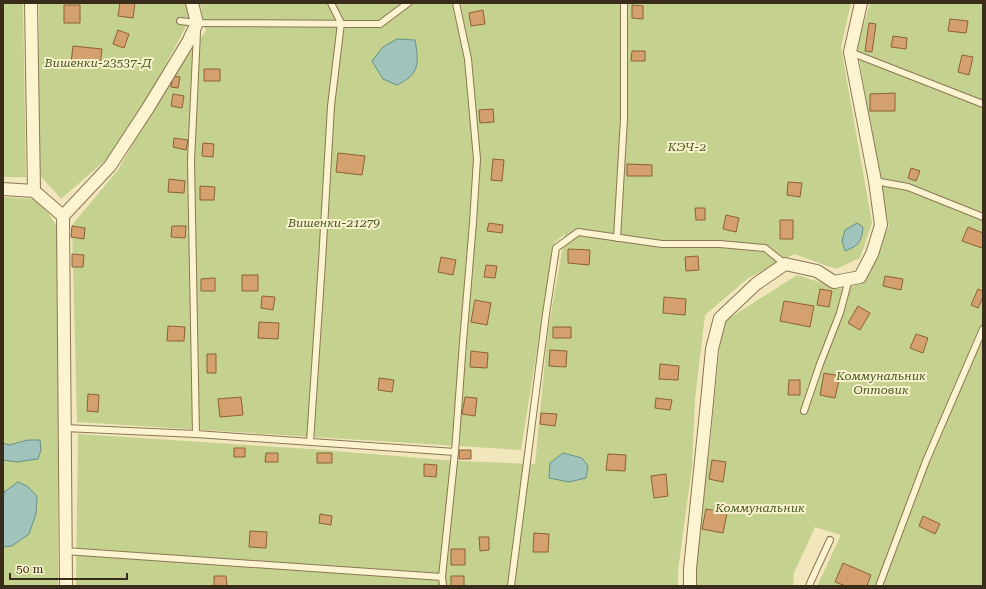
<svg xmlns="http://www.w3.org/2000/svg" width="986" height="589" font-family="'Roboto Serif',serif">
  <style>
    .green { fill: #c4d18f }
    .water { fill: #a0c3bb; stroke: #67918a }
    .building { fill: #d4a16e; stroke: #8d6037 }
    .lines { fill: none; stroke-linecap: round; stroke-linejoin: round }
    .service-casing { stroke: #8b7654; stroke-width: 8 }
    .minor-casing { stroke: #8b7654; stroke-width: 14 }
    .service { stroke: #fcf3d0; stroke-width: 6 }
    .minor { stroke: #fcf3d0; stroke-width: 12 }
    .labels { text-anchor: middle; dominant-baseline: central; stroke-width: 4; stroke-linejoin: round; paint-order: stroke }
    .park-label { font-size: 12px; font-style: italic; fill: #44571f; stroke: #f9f0cc }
  </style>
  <rect width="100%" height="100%" fill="#f2e6bc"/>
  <path class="green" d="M3,3H23L26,177H3Z
    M39,3H186L190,19L152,90L107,159L61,199L38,173Z
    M200,3H851L841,47L872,223L860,258L836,269L794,254L747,279L705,315L695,399L692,467L678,571V586H76L78,434L310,449L457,461L535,464L548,330L565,234L554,243L521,450L77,422L72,225L118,170L167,83L206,31Z
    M870,3H983V586H817L841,535L815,527L794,573L793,586H696V550L710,444L722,323L797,275L842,289L863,283L889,226L878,170L857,46Z
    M3,197L34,199L48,213L58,227V586H3Z"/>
  <path class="water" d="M397,39L415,40C419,63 420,74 397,85L383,79L372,61L383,47Z
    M857,223L863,227C862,242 858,246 845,251L842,241L845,230Z
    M28,440H40L41,450L38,459L17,462L3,460V443L9,445Z
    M563,453L582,458L588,466L586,478L569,482L549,478L550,463Z
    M18,482L27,486L37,496L36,514L29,534L12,546L3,547V508L4,492Z"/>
  <path class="building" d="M120,3H135L133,18L118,16Z
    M64,5H80V23H64Z
    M632,5L643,6V19L632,18Z
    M483,10L485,24L471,26L469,13Z
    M950,19L968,21L966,33L948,31Z
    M869,23L876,24L872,52L865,51Z
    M118,30L129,34L124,48L113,44Z
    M893,36L907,38L906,49L891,47Z
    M73,46L102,49L100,65L71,63Z
    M632,51H645V61H631Z
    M962,55L973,57L969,75L958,72Z
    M204,69H220V81H204Z
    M173,76L180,77L178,88L171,87Z
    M895,93V111H870V94Z
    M173,94L184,96L182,108L171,106Z
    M493,109L494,122L480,123L479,110Z
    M174,138L188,140L186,150L173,147Z
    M203,143L214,144L213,157L202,156Z
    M338,153L365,156L362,175L336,172Z
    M493,159L504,160L502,181L491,180Z
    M627,164L652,165V176H627Z
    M911,168L920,171L916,181L908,178Z
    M169,179L185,181L184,193L168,192Z
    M788,182L802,183L800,197L787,195Z
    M200,186L215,187L214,200H200Z
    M695,208H705V220H696Z
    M726,215L739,218L736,232L723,229Z
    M780,220H793V239H780Z
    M489,223L503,225L502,233L487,231Z
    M72,226L85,228L84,239L71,237Z
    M172,226H186L185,238L171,237Z
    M968,227L983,233V245L982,248L962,241Z
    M568,249L590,250L589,265L568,263Z
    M72,254L84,255L83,267H72Z
    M698,256L699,270L686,271L685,257Z
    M441,257L456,260L453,275L438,272Z
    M486,265L497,266L495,278L484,277Z
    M242,275H258V291H242Z
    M885,276L903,279L901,290L883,286Z
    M215,278V291H201V279Z
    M820,289L832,291L829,307L817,305Z
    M978,289L983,291V297L978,308L971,305Z
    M262,296L275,297L273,310L261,308Z
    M664,297L686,299L685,315L663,313Z
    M475,300L491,303L487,325L471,322Z
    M784,301L814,306L810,327L780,321Z
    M858,306L870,313L860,330L848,323Z
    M259,322L279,323L278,339L258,338Z
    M168,326L185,327L184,341H167Z
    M553,327H571V338H553Z
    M916,334L928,338L923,353L910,348Z
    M550,350L567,351L566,367L549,366Z
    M471,351L488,353L487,368L470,367Z
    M207,354H216V373H207Z
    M660,364L679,366L678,380L659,379Z
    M824,373L840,376L835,398L820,395Z
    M379,378L394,380L392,392L378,390Z
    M789,380H800V395H788Z
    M88,394L99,395L98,412L87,411Z
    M241,397L243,415L220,417L218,399Z
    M465,397L477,398L475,416L462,414Z
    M656,398L672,400L670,410L655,408Z
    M541,413L557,414L555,426L540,424Z
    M234,448H245V457H234Z
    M459,450H471V459H459Z
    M266,453H278V462H265Z
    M317,453H332V463H317Z
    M608,454L626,455L625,471L606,470Z
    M712,460L726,462L723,482L709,479Z
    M424,464L437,465L436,477L424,476Z
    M666,474L668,496L654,498L651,476Z
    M706,509L727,513L723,533L702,529Z
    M320,514L332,516L331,525L319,523Z
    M923,516L940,524L935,534L919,526Z
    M250,531L267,532L266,548L249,547Z
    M534,533L549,534L548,552H533Z
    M479,537H489V550L480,551Z
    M451,549H465V565H451Z
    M843,563L871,575L867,586H846L835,582Z
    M214,576H226L227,586H214Z
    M451,576H464V586H451Z"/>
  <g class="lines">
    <defs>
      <path id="service" d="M180,21L197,23L380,24L408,3
        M850,52L983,104
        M875,181L908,187L983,217
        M617,238L624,119V3
        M804,411L820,364L840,313L849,279
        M64,428L196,434L455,452L442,577
        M196,434L191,161L197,32
        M310,442L322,262L331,106L341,23L331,3
        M455,452L463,342L473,223L477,159L468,59L456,3
        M65,551L442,577L443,586
        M511,586L546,314L556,248L578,232L662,244H720L765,248L785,264
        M809,586L811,581L830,540
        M879,586L926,461L983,329"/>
      <path id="minor" d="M31,3L34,191
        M3,189L34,191L63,216L66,586
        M63,216L110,166L148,108L188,42L197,23L192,3
        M690,586V569L707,402L712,349L720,318L756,284L785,264L817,271L834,282L860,277L872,254L881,225L875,181L850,52L861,3"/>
    </defs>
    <use href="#service" class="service-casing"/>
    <use href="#minor" class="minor-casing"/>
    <use href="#service" class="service"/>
    <use href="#minor" class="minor"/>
  </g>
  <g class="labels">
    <g class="park-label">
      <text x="98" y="63">Вишенки-23537-Д</text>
      <text x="687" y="147">КЭЧ-2</text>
      <text x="334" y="223">Вишенки-21279</text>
      <text x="881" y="376">Коммунальник<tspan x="881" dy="14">Оптовик</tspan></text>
      <text x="760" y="508">Коммунальник</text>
    </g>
  </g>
  <rect width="986" height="589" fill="none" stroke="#392c1a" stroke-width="8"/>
  <path d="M10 573v6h117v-6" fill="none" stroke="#392c1a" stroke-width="2"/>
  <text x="16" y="573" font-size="12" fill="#392c1a" stroke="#f9f0cc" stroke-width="3" paint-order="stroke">50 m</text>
</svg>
